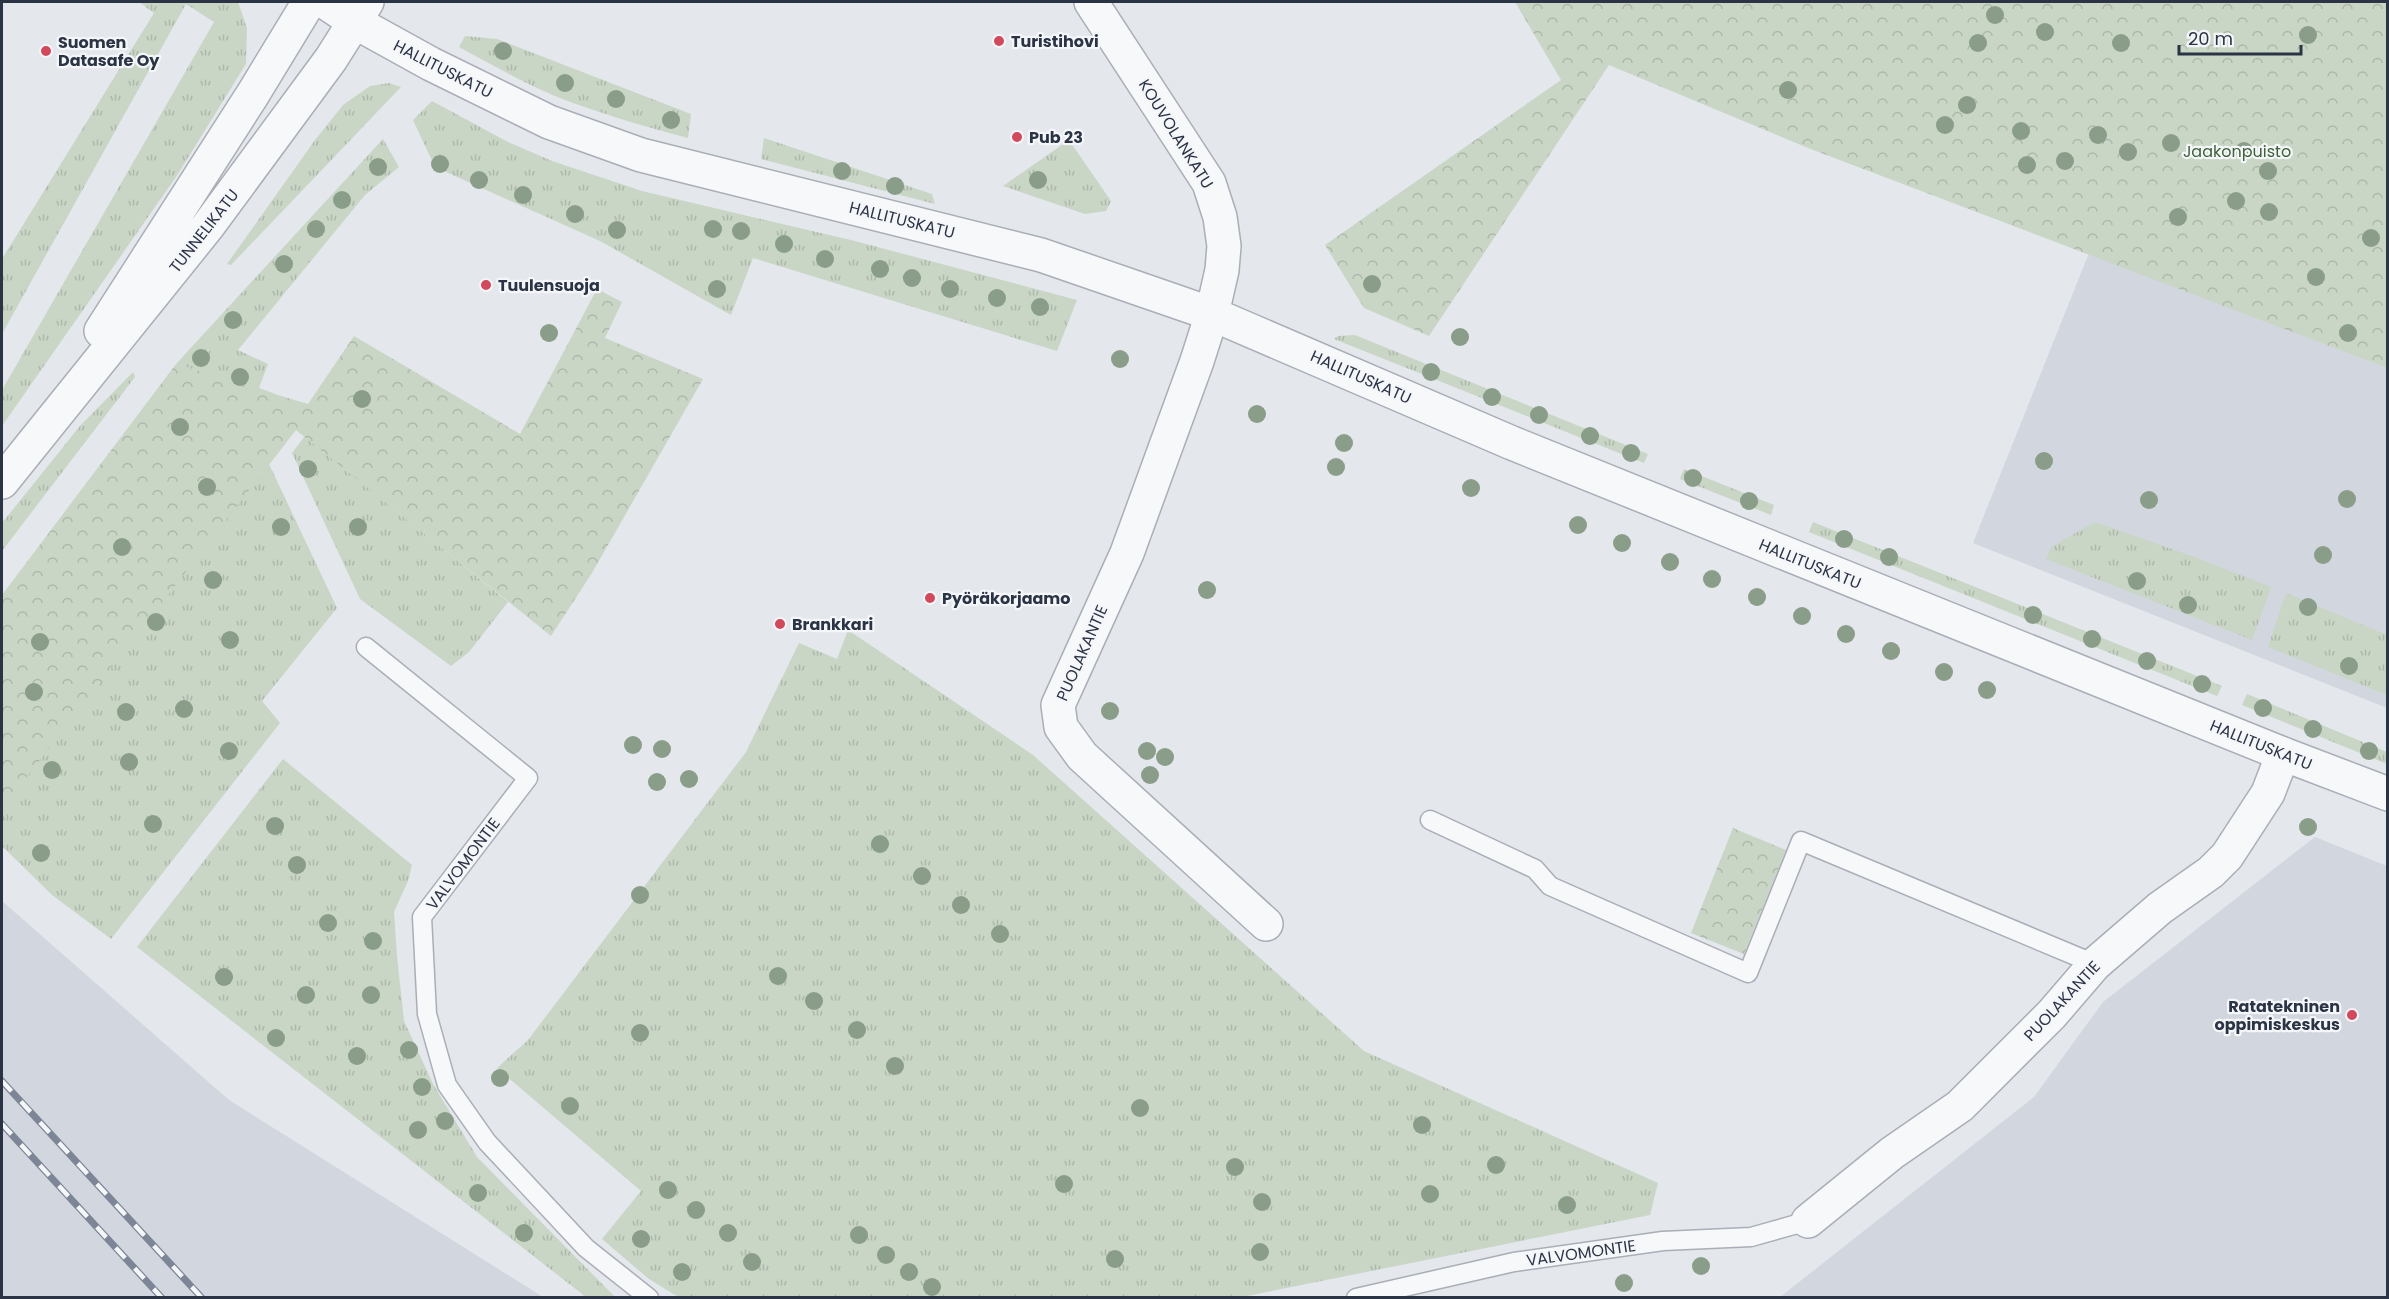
<svg xmlns="http://www.w3.org/2000/svg" width="2389" height="1299" font-family="Poppins,sans-serif">
  <style>
    .built { fill: #d2d6de }
    .grass { fill: url(#grass-tufts) }
    .forest { fill: url(#forest-crowns) }
    .lines { fill: none; stroke-linecap: round; stroke-linejoin: round }
    .service-casing { stroke: #a9aeb7; stroke-width: 21 }
    .minor-casing { stroke: #a9aeb7; stroke-width: 36 }
    .tertiary-casing { stroke: #a9aeb7; stroke-width: 36 }
    .service { stroke: #f7f8fa; stroke-width: 18 }
    .minor { stroke: #f7f8fa; stroke-width: 33 }
    .tertiary { stroke: #f7f8fa; stroke-width: 33 }
    .rail-casing { stroke: #7d8696; stroke-width: 7 }
    .rail { stroke: #f4f6f9; stroke-width: 4.5; stroke-dasharray: 14; stroke-linecap: butt }
    .tree { fill: #899d89 }
    .poi-dot { fill: #d1495b; stroke: #f4f6f9; stroke-width: 2 }
    .labels { text-anchor: middle; dominant-baseline: central; stroke-width: 4.5; stroke-linejoin: round; paint-order: stroke }
    .poi-label { font-size: 16px; font-weight: bold; fill: #2b3445; stroke: #f4f6f9; text-anchor: start }
    .street-label { font-size: 16px; fill: #2b3445; stroke: #f4f6f9 }
    .park-label { font-size: 16px; fill: #3f6138; stroke: #f4f6f9 }
  </style>
  <defs>
    <pattern id="grass-tufts" width="24" height="20" patternUnits="userSpaceOnUse" patternTransform="scale(1.5)"><rect width="24" height="20" fill="#c9d6c5"/><path d="M3 7l-1-3M5 7V3M7 7l1-3M15 17l-1-3M17 17v-4M19 17l1-3" fill="none" stroke="#adb8ab"/></pattern>
    <pattern id="forest-crowns" width="20" height="18" patternUnits="userSpaceOnUse" patternTransform="scale(1.5)"><rect width="20" height="18" fill="#c9d6c5"/><path d="M2 6a3 3 0 1 1 6 0M12 15a3 3 0 1 1 6 0" fill="none" stroke="#adb8ab"/></pattern>
  </defs>
  <rect width="100%" height="100%" fill="#e4e7ec"/>
  <path class="built" d="M2089,253L2387,368V708L1973,543Z
    M2315,837L2387,866V1297H1780L2034,1097L2103,1002Z
    M2,901L229,1100L543,1297H2Z"/>
  <path class="grass" d="M139,2H238L247,28L246,64L176,177L2,426V390L214,22L186,4L2,334V259L154,13Z
    M465,36L497,39L691,114L688,138C643,126 598,113 555,96C522,82 490,64 459,47Z
    M389,83L401,87L231,265L227,264L315,140L343,105L370,86Z
    M432,101L508,142L552,161L642,191L855,241L1077,300L1057,351L753,258L731,315L600,241L435,167L413,120Z
    M764,138L932,194L935,204L761,159Z
    M383,139L399,167L365,195L238,350L268,364L259,388L273,393L269,464L337,608L262,701L280,723L111,939L52,895L2,846V595L210,375L176,364Z
    M1069,140L1111,201L1106,211L1085,214L1003,186Z
    M1355,335L1648,454L1644,463L1334,339L1338,336Z
    M133,372L135,377L2,551V523L80,426Z
    M305,436L508,602L469,652L451,666L360,599L292,453Z
    M1684,469L1774,505L1771,515L1680,479Z
    M1813,522L2222,686L2217,696L1809,532Z
    M2095,522L2200,559L2271,587L2252,640L2046,559L2051,547Z
    M2286,593L2387,635V695L2268,647Z
    M848,630L1033,755L1364,1051L1658,1183L1650,1215L1242,1297L680,1298L649,1279L602,1239L641,1191L497,1068L528,1040L746,752L799,643L837,659Z
    M2247,694L2387,752V764L2242,705Z
    M283,759L412,865L408,881L394,912L397,956L404,1021L433,1084L477,1157L615,1297H586L137,947Z"/>
  <path class="forest" d="M1515,2H2387V368L1808,148L1609,65L1429,336L1364,308L1325,245L1561,80Z
    M597,289L622,302L605,338L703,379L592,573L551,636L296,430L2,809V595L176,364L308,404L354,336L520,434Z
    M1733,828L1786,850L1744,954L1691,933Z"/>
  <g class="lines">
    <defs>
      <path id="service" d="M366,647L528,778L422,917L427,1014L447,1085L487,1142L586,1248L649,1298
        M1430,820L1535,869L1550,886L1748,973L1801,841L2095,964
        M1356,1298L1514,1262L1663,1241L1751,1237L1808,1221"/>
      <path id="minor" d="M1091,2L1209,183L1220,217L1224,246L1222,270L1212,314L1197,361L1127,553L1058,705L1061,727L1082,756L1266,924
        M1808,1221L1892,1153L1960,1106L2052,1014L2095,964L2160,908L2211,872L2227,856L2268,793L2283,754"/>
      <path id="tertiary" d="M325,2L355,22L431,64L549,122L641,155L1041,255L1212,314L1512,443L2283,754L2388,794
        M101,331L253,94L309,2
        M2,482L208,226L331,59L367,2"/>
    </defs>
    <use href="#service" class="service-casing"/>
    <use href="#minor" class="minor-casing"/>
    <use href="#tertiary" class="tertiary-casing"/>
    <use href="#service" class="service"/>
    <use href="#minor" class="minor"/>
    <use href="#tertiary" class="tertiary"/>
    <defs>
      <path id="rail" d="M2,1081L202,1298
        M2,1124L162,1298"/>
    </defs>
    <use href="#rail" class="rail-casing"/>
    <use href="#rail" class="rail"/>
  </g>
  <g class="tree">
    <circle cx="1995" cy="15" r="9"/>
    <circle cx="2045" cy="32" r="9"/>
    <circle cx="2308" cy="35" r="9"/>
    <circle cx="1978" cy="43" r="9"/>
    <circle cx="2121" cy="43" r="9"/>
    <circle cx="503" cy="51" r="9"/>
    <circle cx="565" cy="83" r="9"/>
    <circle cx="1788" cy="90" r="9"/>
    <circle cx="616" cy="99" r="9"/>
    <circle cx="1967" cy="105" r="9"/>
    <circle cx="671" cy="120" r="9"/>
    <circle cx="1945" cy="125" r="9"/>
    <circle cx="2021" cy="131" r="9"/>
    <circle cx="2098" cy="135" r="9"/>
    <circle cx="2171" cy="143" r="9"/>
    <circle cx="2244" cy="151" r="9"/>
    <circle cx="2128" cy="152" r="9"/>
    <circle cx="2065" cy="161" r="9"/>
    <circle cx="440" cy="164" r="9"/>
    <circle cx="2027" cy="165" r="9"/>
    <circle cx="378" cy="167" r="9"/>
    <circle cx="842" cy="171" r="9"/>
    <circle cx="2268" cy="171" r="9"/>
    <circle cx="479" cy="180" r="9"/>
    <circle cx="1038" cy="180" r="9"/>
    <circle cx="895" cy="186" r="9"/>
    <circle cx="523" cy="195" r="9"/>
    <circle cx="342" cy="200" r="9"/>
    <circle cx="2236" cy="201" r="9"/>
    <circle cx="2269" cy="212" r="9"/>
    <circle cx="575" cy="214" r="9"/>
    <circle cx="2178" cy="217" r="9"/>
    <circle cx="316" cy="229" r="9"/>
    <circle cx="713" cy="229" r="9"/>
    <circle cx="617" cy="230" r="9"/>
    <circle cx="741" cy="231" r="9"/>
    <circle cx="2371" cy="238" r="9"/>
    <circle cx="784" cy="244" r="9"/>
    <circle cx="825" cy="259" r="9"/>
    <circle cx="284" cy="264" r="9"/>
    <circle cx="880" cy="269" r="9"/>
    <circle cx="2316" cy="277" r="9"/>
    <circle cx="912" cy="278" r="9"/>
    <circle cx="1372" cy="284" r="9"/>
    <circle cx="717" cy="289" r="9"/>
    <circle cx="950" cy="289" r="9"/>
    <circle cx="997" cy="298" r="9"/>
    <circle cx="1040" cy="307" r="9"/>
    <circle cx="233" cy="320" r="9"/>
    <circle cx="549" cy="333" r="9"/>
    <circle cx="2348" cy="333" r="9"/>
    <circle cx="1460" cy="337" r="9"/>
    <circle cx="201" cy="358" r="9"/>
    <circle cx="1120" cy="359" r="9"/>
    <circle cx="1431" cy="372" r="9"/>
    <circle cx="240" cy="377" r="9"/>
    <circle cx="1492" cy="397" r="9"/>
    <circle cx="362" cy="399" r="9"/>
    <circle cx="1257" cy="414" r="9"/>
    <circle cx="1539" cy="415" r="9"/>
    <circle cx="180" cy="427" r="9"/>
    <circle cx="1590" cy="436" r="9"/>
    <circle cx="1344" cy="443" r="9"/>
    <circle cx="1631" cy="453" r="9"/>
    <circle cx="2044" cy="461" r="9"/>
    <circle cx="1336" cy="467" r="9"/>
    <circle cx="308" cy="469" r="9"/>
    <circle cx="1693" cy="478" r="9"/>
    <circle cx="207" cy="487" r="9"/>
    <circle cx="1471" cy="488" r="9"/>
    <circle cx="2347" cy="499" r="9"/>
    <circle cx="2149" cy="500" r="9"/>
    <circle cx="1749" cy="501" r="9"/>
    <circle cx="1578" cy="525" r="9"/>
    <circle cx="281" cy="527" r="9"/>
    <circle cx="358" cy="527" r="9"/>
    <circle cx="1844" cy="539" r="9"/>
    <circle cx="1622" cy="543" r="9"/>
    <circle cx="122" cy="547" r="9"/>
    <circle cx="2323" cy="555" r="9"/>
    <circle cx="1889" cy="557" r="9"/>
    <circle cx="1670" cy="562" r="9"/>
    <circle cx="1712" cy="579" r="9"/>
    <circle cx="213" cy="580" r="9"/>
    <circle cx="2137" cy="581" r="9"/>
    <circle cx="1207" cy="590" r="9"/>
    <circle cx="1757" cy="597" r="9"/>
    <circle cx="2188" cy="605" r="9"/>
    <circle cx="2308" cy="607" r="9"/>
    <circle cx="2033" cy="615" r="9"/>
    <circle cx="1802" cy="616" r="9"/>
    <circle cx="156" cy="622" r="9"/>
    <circle cx="1846" cy="634" r="9"/>
    <circle cx="2092" cy="639" r="9"/>
    <circle cx="230" cy="640" r="9"/>
    <circle cx="40" cy="642" r="9"/>
    <circle cx="1891" cy="651" r="9"/>
    <circle cx="2147" cy="661" r="9"/>
    <circle cx="2349" cy="666" r="9"/>
    <circle cx="1944" cy="672" r="9"/>
    <circle cx="2202" cy="684" r="9"/>
    <circle cx="1987" cy="690" r="9"/>
    <circle cx="34" cy="692" r="9"/>
    <circle cx="2263" cy="708" r="9"/>
    <circle cx="184" cy="709" r="9"/>
    <circle cx="1110" cy="711" r="9"/>
    <circle cx="126" cy="712" r="9"/>
    <circle cx="2313" cy="729" r="9"/>
    <circle cx="633" cy="745" r="9"/>
    <circle cx="662" cy="749" r="9"/>
    <circle cx="229" cy="751" r="9"/>
    <circle cx="1147" cy="751" r="9"/>
    <circle cx="2369" cy="751" r="9"/>
    <circle cx="1165" cy="757" r="9"/>
    <circle cx="129" cy="762" r="9"/>
    <circle cx="52" cy="770" r="9"/>
    <circle cx="1150" cy="775" r="9"/>
    <circle cx="689" cy="779" r="9"/>
    <circle cx="657" cy="782" r="9"/>
    <circle cx="153" cy="824" r="9"/>
    <circle cx="275" cy="826" r="9"/>
    <circle cx="2308" cy="827" r="9"/>
    <circle cx="880" cy="844" r="9"/>
    <circle cx="41" cy="853" r="9"/>
    <circle cx="297" cy="865" r="9"/>
    <circle cx="922" cy="876" r="9"/>
    <circle cx="640" cy="895" r="9"/>
    <circle cx="961" cy="905" r="9"/>
    <circle cx="328" cy="923" r="9"/>
    <circle cx="1000" cy="934" r="9"/>
    <circle cx="373" cy="941" r="9"/>
    <circle cx="778" cy="976" r="9"/>
    <circle cx="224" cy="977" r="9"/>
    <circle cx="306" cy="995" r="9"/>
    <circle cx="371" cy="995" r="9"/>
    <circle cx="814" cy="1001" r="9"/>
    <circle cx="857" cy="1030" r="9"/>
    <circle cx="640" cy="1033" r="9"/>
    <circle cx="276" cy="1038" r="9"/>
    <circle cx="409" cy="1050" r="9"/>
    <circle cx="357" cy="1056" r="9"/>
    <circle cx="895" cy="1066" r="9"/>
    <circle cx="500" cy="1078" r="9"/>
    <circle cx="422" cy="1087" r="9"/>
    <circle cx="570" cy="1106" r="9"/>
    <circle cx="1140" cy="1108" r="9"/>
    <circle cx="445" cy="1121" r="9"/>
    <circle cx="1422" cy="1125" r="9"/>
    <circle cx="418" cy="1130" r="9"/>
    <circle cx="1496" cy="1165" r="9"/>
    <circle cx="1235" cy="1167" r="9"/>
    <circle cx="1064" cy="1184" r="9"/>
    <circle cx="668" cy="1190" r="9"/>
    <circle cx="478" cy="1193" r="9"/>
    <circle cx="1430" cy="1194" r="9"/>
    <circle cx="1262" cy="1202" r="9"/>
    <circle cx="1567" cy="1205" r="9"/>
    <circle cx="696" cy="1210" r="9"/>
    <circle cx="524" cy="1233" r="9"/>
    <circle cx="728" cy="1233" r="9"/>
    <circle cx="859" cy="1235" r="9"/>
    <circle cx="641" cy="1239" r="9"/>
    <circle cx="1260" cy="1252" r="9"/>
    <circle cx="886" cy="1255" r="9"/>
    <circle cx="1115" cy="1259" r="9"/>
    <circle cx="752" cy="1262" r="9"/>
    <circle cx="1701" cy="1266" r="9"/>
    <circle cx="682" cy="1272" r="9"/>
    <circle cx="909" cy="1272" r="9"/>
    <circle cx="1624" cy="1283" r="9"/>
    <circle cx="932" cy="1287" r="9"/>
  </g>
  <g class="poi-dot">
    <circle cx="999" cy="41" r="6"/>
    <circle cx="46" cy="51" r="6"/>
    <circle cx="1017" cy="137" r="6"/>
    <circle cx="486" cy="285" r="6"/>
    <circle cx="930" cy="598" r="6"/>
    <circle cx="780" cy="624" r="6"/>
    <circle cx="2352" cy="1015" r="6"/>
  </g>
  <g class="labels">
    <g class="poi-label">
      <text x="1011" y="41">Turistihovi</text>
      <text x="58" y="42">Suomen<tspan x="58" dy="18">Datasafe Oy</tspan></text>
      <text x="1029" y="137">Pub 23</text>
      <text x="498" y="285">Tuulensuoja</text>
      <text x="942" y="598">Pyöräkorjaamo</text>
      <text x="792" y="624">Brankkari</text>
      <text x="2340" y="1006" text-anchor="end">Ratatekninen<tspan x="2340" dy="18">oppimiskeskus</tspan></text>
    </g>
    <g class="street-label">
      <text transform="translate(443 69) rotate(27)">HALLITUSKATU</text>
      <text transform="translate(1176 134) rotate(58)">KOUVOLANKATU</text>
      <text transform="translate(902 220) rotate(14)">HALLITUSKATU</text>
      <text transform="translate(204 231) rotate(-52)">TUNNELIKATU</text>
      <text transform="translate(1361 377) rotate(24)">HALLITUSKATU</text>
      <text transform="translate(1810 564) rotate(22)">HALLITUSKATU</text>
      <text transform="translate(1082 653) rotate(-66)">PUOLAKANTIE</text>
      <text transform="translate(2261 745) rotate(22)">HALLITUSKATU</text>
      <text transform="translate(463 864) rotate(-53)">VALVOMONTIE</text>
      <text transform="translate(2062 1001) rotate(-47)">PUOLAKANTIE</text>
      <text transform="translate(1581 1253) rotate(-8)">VALVOMONTIE</text>
    </g>
    <g class="park-label">
      <text x="2237" y="151">Jaakonpuisto</text>
    </g>
  </g>
  <rect width="2389" height="1299" fill="none" stroke="#2b3445" stroke-width="6"/>
  <path d="M2179 45v9h122v-9" fill="none" stroke="#2b3445" stroke-width="3"/>
  <text x="2188" y="45" font-size="18" fill="#2b3445" stroke="#f4f6f9" stroke-width="4.5" paint-order="stroke">20 m</text>
</svg>
